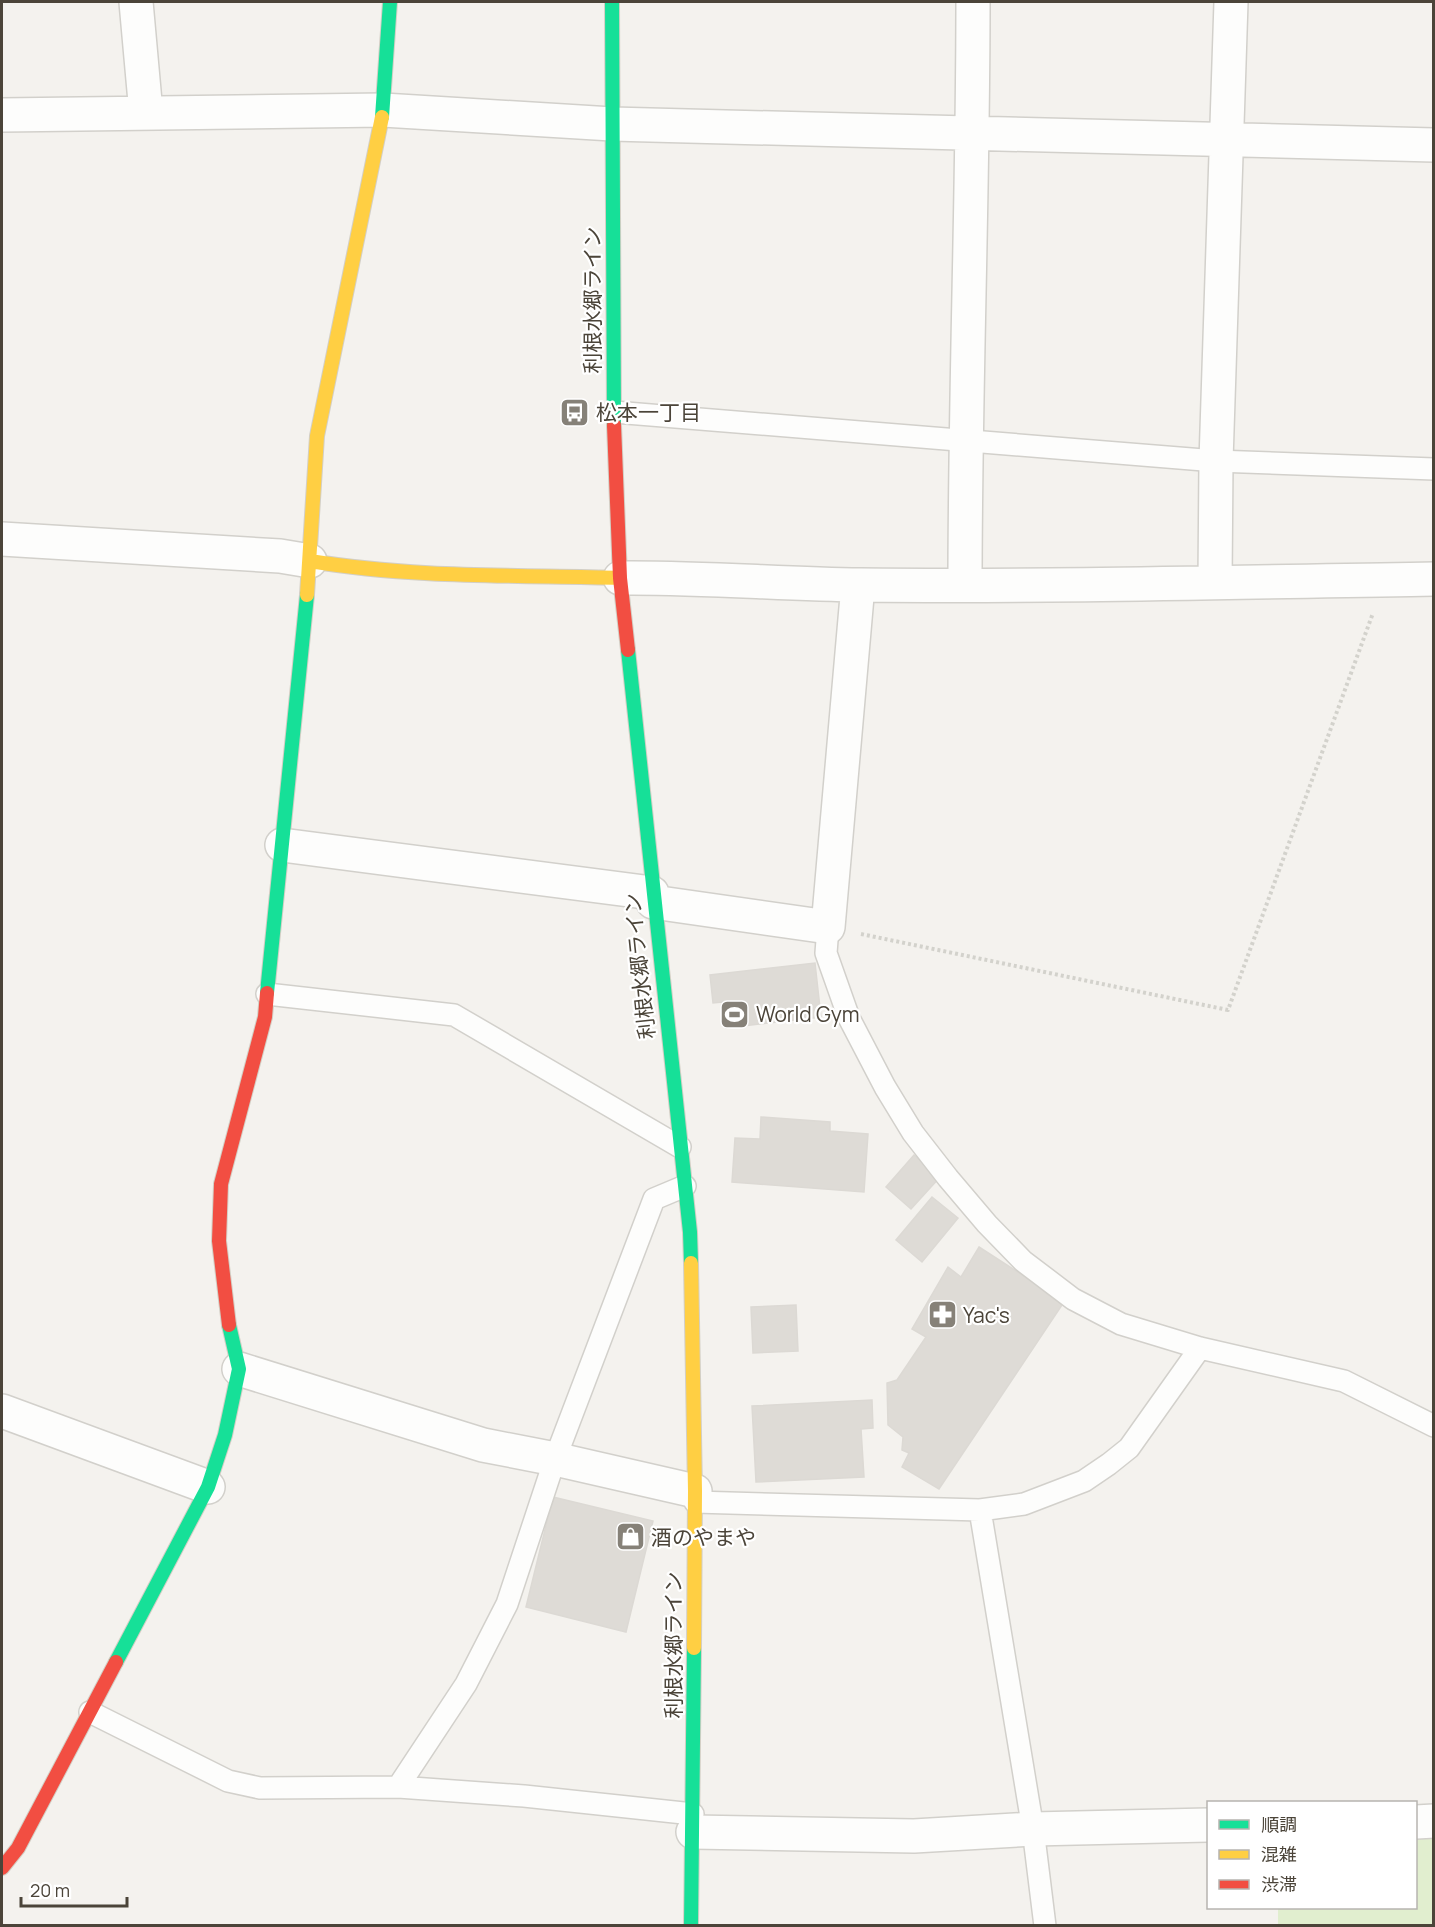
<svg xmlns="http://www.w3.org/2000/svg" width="1435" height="1927" font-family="Manrope,'Noto Sans JP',sans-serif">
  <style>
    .green { fill: #e1eecf }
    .building { fill: #dedbd6; stroke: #dcd9d4; stroke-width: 1.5 }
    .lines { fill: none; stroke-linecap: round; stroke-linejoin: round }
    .lane-casing { stroke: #d2d0cb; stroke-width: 24 }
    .street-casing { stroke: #d2d0cb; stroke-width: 36 }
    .fast-casing { stroke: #d3cfc5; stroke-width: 16 }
    .slow-casing { stroke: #d3cfc5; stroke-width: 16 }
    .jam-casing { stroke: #d3cfc5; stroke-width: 16 }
    .path { stroke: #d3d2cc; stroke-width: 4; stroke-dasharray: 3 3; stroke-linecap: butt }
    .lane { stroke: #fdfdfc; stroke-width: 21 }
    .street { stroke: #fdfdfc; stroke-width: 33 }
    .fast { stroke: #16e098; stroke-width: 14 }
    .slow { stroke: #ffcf43; stroke-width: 14 }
    .jam { stroke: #f24e42; stroke-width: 14 }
    .labels { text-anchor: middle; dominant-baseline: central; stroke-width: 4.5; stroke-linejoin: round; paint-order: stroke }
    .street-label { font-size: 21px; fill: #4b4439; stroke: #fff }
    .poi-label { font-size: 21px; fill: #4b4439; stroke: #fff; text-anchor: start }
  </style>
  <rect width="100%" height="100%" fill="#f4f2ee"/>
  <path class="green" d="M1416,1832H1433V1925H1278V1908H1416Z"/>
  <path class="building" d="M815,963L821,1017L726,1028L723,1002L713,1003L710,975Z
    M761,1117L830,1122V1131L868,1134L864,1192L732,1182L735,1138L760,1139Z
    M914,1155L940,1177L911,1209L886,1187Z
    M932,1197L958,1218L922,1262L896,1240Z
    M979,1247L1064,1302L939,1489L902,1467L909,1453L902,1450L903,1437L888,1425L887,1383L897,1380L926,1337L912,1329L948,1267L961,1277Z
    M796,1305L798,1351L753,1353L751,1307Z
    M872,1400L873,1428L861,1429L864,1477L756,1482L752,1406Z
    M553,1497L653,1521L626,1632L526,1607Z"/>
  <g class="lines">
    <defs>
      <path id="lane" d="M614,412L1216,461L1434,469
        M828,927L826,953L849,1018L885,1087L913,1133L948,1178L987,1224L1023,1261L1073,1299L1121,1324L1200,1348L1344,1381L1434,1426
        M267,994L454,1015L680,1147
        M695,1502L980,1510L1024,1504L1084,1481L1109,1464L1129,1448L1200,1348
        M980,1510L1033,1829L1045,1926
        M90,1712L228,1781L260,1788L398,1787L524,1796L693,1814
        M398,1787L466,1684L507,1604L555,1459L654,1199L685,1186"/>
      <path id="street" d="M136,2L146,113
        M2,115L383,110L612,124L1434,145
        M2,539L280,556L310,561
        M620,578C700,577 780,584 861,585C1052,587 1243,582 1434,579
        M1215,582L1216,461L1231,2
        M965,585C965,391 973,196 973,2
        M282,845L652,893
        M653,902L828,927L858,585
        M239,1369L483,1445L555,1459L695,1491
        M2,1411L208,1487
        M1416,1822L1434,1821
        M693,1832L914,1836L1033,1829L1208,1825"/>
      <path id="fast" d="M612,2L614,425
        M382,117L390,2
        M628,650L690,1232L691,1263
        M267,993L307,595
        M116,1662L208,1487L225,1435L239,1369L229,1325
        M691,1926L694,1648"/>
      <path id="slow" d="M310,561C413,578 516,575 620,578
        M307,595L317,436L382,117
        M691,1263L695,1491L694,1648"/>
      <path id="jam" d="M614,425L620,578L628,650
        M229,1325L219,1241L221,1184L265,1017L267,993
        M2,1868L18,1848L116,1662"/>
    </defs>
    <use href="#lane" class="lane-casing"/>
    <use href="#street" class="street-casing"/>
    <use href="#fast" class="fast-casing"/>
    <use href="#slow" class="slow-casing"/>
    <use href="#jam" class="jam-casing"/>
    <path class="path" d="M861,934L1228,1010L1373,613"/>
    <use href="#lane" class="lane"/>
    <use href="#street" class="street"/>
    <use href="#fast" class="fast"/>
    <use href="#slow" class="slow"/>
    <use href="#jam" class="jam"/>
  </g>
  <defs>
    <symbol id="bus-square" viewBox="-11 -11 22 22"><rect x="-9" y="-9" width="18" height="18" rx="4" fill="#868178" stroke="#fff"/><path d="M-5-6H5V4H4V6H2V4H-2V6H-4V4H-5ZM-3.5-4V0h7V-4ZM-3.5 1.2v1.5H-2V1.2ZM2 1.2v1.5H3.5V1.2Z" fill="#fff"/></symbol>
    <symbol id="stadium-square" viewBox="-11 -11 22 22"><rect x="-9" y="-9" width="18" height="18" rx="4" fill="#868178" stroke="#fff"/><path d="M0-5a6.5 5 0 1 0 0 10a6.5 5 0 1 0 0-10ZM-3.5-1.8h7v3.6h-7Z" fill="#fff"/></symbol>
    <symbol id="pharmacy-square" viewBox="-11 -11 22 22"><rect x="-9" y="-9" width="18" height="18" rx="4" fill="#868178" stroke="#fff"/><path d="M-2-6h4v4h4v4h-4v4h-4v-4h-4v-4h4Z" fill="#fff"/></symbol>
    <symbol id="shop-square" viewBox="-11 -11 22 22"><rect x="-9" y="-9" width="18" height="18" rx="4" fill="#868178" stroke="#fff"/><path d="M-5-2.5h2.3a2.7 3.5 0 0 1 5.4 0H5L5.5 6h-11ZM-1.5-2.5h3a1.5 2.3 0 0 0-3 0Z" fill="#fff"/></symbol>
  </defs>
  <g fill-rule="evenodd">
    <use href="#bus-square" x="558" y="396" width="33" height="33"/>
    <use href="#stadium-square" x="718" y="998" width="33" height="33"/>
    <use href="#pharmacy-square" x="926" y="1298" width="33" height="33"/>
    <use href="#shop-square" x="614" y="1520" width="33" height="33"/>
  </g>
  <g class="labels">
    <g class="street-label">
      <text transform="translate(592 300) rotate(-90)">利根水郷ライン</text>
      <text transform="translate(639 966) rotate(-96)">利根水郷ライン</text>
      <text transform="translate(673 1645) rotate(-90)">利根水郷ライン</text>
    </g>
    <g class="poi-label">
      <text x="596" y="412">松本一丁目</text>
      <text x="756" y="1014">World Gym</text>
      <text x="963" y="1315">Yac's</text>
      <text x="651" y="1537">酒のやまや</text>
    </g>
  </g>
  <rect width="1435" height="1927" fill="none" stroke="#4b4439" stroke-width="6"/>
  <rect x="1207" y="1801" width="210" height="108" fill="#ffffff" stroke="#b7b4b0" stroke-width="1.5"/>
  <rect x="1219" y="1820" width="30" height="9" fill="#16e098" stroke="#b7b4b0" stroke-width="1.5"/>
  <text x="1261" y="1831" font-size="18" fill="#4b4439">順調</text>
  <rect x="1219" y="1850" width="30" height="9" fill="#ffcf43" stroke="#b7b4b0" stroke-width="1.5"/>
  <text x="1261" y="1861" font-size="18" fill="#4b4439">混雑</text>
  <rect x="1219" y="1880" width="30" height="9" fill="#f24e42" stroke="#b7b4b0" stroke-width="1.5"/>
  <text x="1261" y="1891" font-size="18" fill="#4b4439">渋滞</text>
  <path d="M21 1897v9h106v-9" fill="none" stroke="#4b4439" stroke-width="3"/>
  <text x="30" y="1897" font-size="18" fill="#4b4439" stroke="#ffffff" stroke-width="4.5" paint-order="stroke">20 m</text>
</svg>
